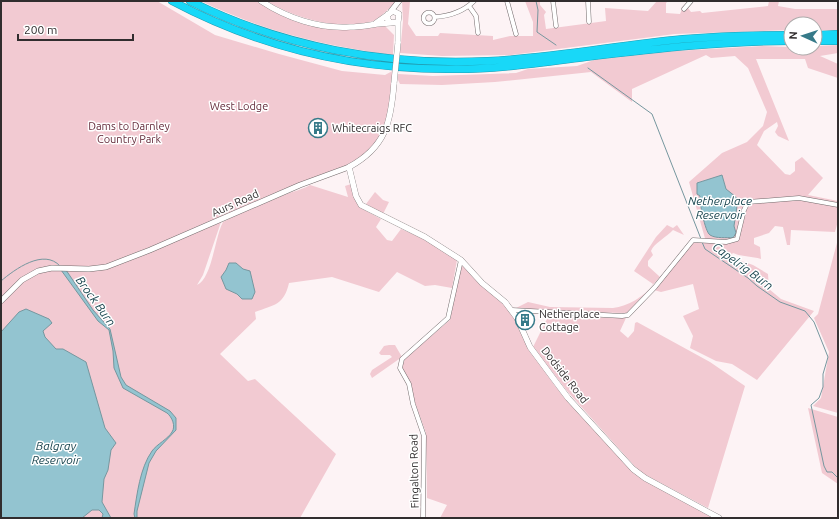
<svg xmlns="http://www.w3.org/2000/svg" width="839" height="519" font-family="Ubuntu,sans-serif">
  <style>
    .green { fill: #f2cad2; fill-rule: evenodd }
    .water { fill: #93c4d0; stroke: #76979f }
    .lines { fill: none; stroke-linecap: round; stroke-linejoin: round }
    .stream { stroke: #76979f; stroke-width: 1 }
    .minor-casing { stroke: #726a6b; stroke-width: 5 }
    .tertiary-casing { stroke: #726a6b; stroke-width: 6 }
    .secondary-casing { stroke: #726a6b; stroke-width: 6 }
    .motorway-casing { stroke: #219cb1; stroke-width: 8 }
    .minor { stroke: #fff; stroke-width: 4 }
    .tertiary { stroke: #fff; stroke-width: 5 }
    .secondary { stroke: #fff; stroke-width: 5.5 }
    .motorway { stroke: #18d8f8; stroke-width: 7 }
    .secondary-bridge-casing { stroke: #726a6b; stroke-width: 6; stroke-linecap: butt }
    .secondary-bridge { stroke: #fff; stroke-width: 5.5 }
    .labels { text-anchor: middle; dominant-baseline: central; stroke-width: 3; stroke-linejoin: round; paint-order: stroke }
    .park-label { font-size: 11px; fill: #642b3b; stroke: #fff }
    .poi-label { font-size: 11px; fill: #312d2e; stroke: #fff; text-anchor: start }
    .street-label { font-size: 11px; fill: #312d2e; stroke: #fff }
    .water-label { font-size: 12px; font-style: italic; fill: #123f49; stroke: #fff }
  </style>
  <rect width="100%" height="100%" fill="#fdf3f5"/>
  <path class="green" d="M1,1H157L215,35L279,54L342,71L385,75L396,69L393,96L383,137L358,163L237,212L221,222L203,275L197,285C212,279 215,236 223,222C243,211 264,203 284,195C293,191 302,190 310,185L348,197L345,186L351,184C356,209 360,207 381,219L376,227L387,240L392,241L401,229L420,237L457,260L452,288L435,285L425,286L397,272L379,292L332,277L289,283C284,305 274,305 255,312L256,319L220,354L248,381L255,379L336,454L300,518H1Z
    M201,1H257L287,18L324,28L344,30L385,26L394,35L393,55C324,46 263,31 201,1Z
    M267,1H396L395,4C387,9 381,18 373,21C342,32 294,18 267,1Z
    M402,1H410L408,24L416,36H438L440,33L493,36V40L510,36H533V22L525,1H540V5L546,12L544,15L546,29L606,21L605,8L648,11L657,1H668L666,3V13L680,14L682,9L684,12L688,8L691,12L700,11L702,13L768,6L769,1H779L778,6L795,9H838V30H815V24H791V30L675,34L511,55L442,56L400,53L403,21Z
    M838,45V53L820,56L838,64V78L808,68L805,59H756L789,141L778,136L775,132L778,126L777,122L764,131L757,145L785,174L790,175L795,171V162L802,157L823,178L808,195L838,201V221L835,232L791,230L790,245H787L783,227L775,226L769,233L754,238V244L760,247L761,259C751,256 742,257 733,253L731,255L733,258L753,265L768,274L769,289L781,299L814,311L757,380L732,364L716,361L690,348L693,336L683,316L699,309L693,284L661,292L654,290L693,243L706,242L689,182L722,153L747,142L763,126L767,112L748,68L735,56L711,58L706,55L632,89V102L591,72L495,82L442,85L400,84L398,80V74L433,76L516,73L528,69L577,66L594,60L676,51L763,46L815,48V46ZM722,175L726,189L737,206L734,226L736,233L703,218L699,202L700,196L697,194V183Z
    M375,192L383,200L389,202L383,214L366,204Z
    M667,225L673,228L677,225L684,235L673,230C667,237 654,243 651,251L653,255L648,261V266L660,277L627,313L563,312L516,308L528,302L550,307L613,308C628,306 644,297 653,284L634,271L656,237Z
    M838,239V413L813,406L821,398L829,352L814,318L818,314Z
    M464,265L501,299L512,313L530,350L555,386L635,474L715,518H440L447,505L427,498L426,433L402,367L403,360L450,320L460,268Z
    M549,315L562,317L626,318L620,331L628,338L634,331L635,323L637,322L710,362L745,386L708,508L640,472L567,391L533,347Z
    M389,345H395L402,357L372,378L370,374L372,370L392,357L390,355H381L379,353L384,346Z
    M808,408L838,417V484L822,473Z"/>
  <path class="water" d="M722,175L726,189L736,197L737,206L734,226L736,233L733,238C727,237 716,239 710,235C705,232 699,201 700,196L697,194V183Z
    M229,263H236L243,269L250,271L255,292L252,299H242L237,294L226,289L221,277L226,270Z
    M61,270H66L93,310L110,329L121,377L126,385L170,411L176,418V430L156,451L149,463L137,511V518H135L134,514C137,494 140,468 152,451C157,444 168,439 172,432C176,426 172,417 167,413L123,388L114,368L113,351L109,330L98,321Z
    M26,309L49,319L52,323L43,331L45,337L56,349H63L86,362L105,428L116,443L111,450L108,470L104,479L102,502L111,518H102L103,514L99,510H92L82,518H1V332L19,312Z"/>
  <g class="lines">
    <path class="stream" d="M536,1L538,10L537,32L556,45
      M588,68L652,114L701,239
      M702,242L705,249L748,278L757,286L780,302L805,311L814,322L828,357L823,374V387L819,398L811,405L824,466L827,472H832L838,478
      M1,281C15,269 44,248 60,266"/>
    <defs>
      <path id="minor" d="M507,1L516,34
        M553,1L556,26
        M588,1L589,22
        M469,6L476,16L478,33
        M684,9L691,1
        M423.5 18a5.5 5.5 0 1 1 11 0a5.5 5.5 0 1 1-11 0Z
        M435,17C450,16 463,12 474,1
        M512,310L622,316L628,315L655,287L693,240L726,242L737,239L744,210L748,202L799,198L838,205
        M423,518L424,436L413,404L409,384L400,368L402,359L448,318L461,260"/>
      <path id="tertiary" d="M391,11L399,1
        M1,301L22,280L38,271L52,268L89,269L106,267L150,250L300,185L349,167"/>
      <path id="secondary" d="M261,1C287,18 319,29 350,27C364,27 377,23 390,23
        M376,23L393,11L399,14L398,22L390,23L387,18L388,14
        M398,43V22
        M394,83C391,122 386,147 349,167L356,196L361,205L425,237L461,260L482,283L505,302L517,318L530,347L553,378L568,398L633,469L645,478L719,518"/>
      <path id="motorway" d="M172,1C257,46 351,69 447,69C493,70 539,63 586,57C654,49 722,41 791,41
        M190,1C282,47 386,66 488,61C553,58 618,45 683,39C719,36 755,35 791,35
        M815,35L838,34
        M815,41H838"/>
    </defs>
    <use href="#minor" class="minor-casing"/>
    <use href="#tertiary" class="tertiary-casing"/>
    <use href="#secondary" class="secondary-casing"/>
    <use href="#motorway" class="motorway-casing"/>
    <use href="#minor" class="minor"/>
    <use href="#tertiary" class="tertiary"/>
    <use href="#secondary" class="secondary"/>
    <use href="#motorway" class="motorway"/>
    <defs>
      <path id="secondary-bridge" d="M394,83L398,43"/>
    </defs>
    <use href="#secondary-bridge" class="secondary-bridge-casing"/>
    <use href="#secondary-bridge" class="secondary-bridge"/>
  </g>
  <defs>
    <symbol id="building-ring" viewBox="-11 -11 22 22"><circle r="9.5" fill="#fff" stroke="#367a89" stroke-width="1.5"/><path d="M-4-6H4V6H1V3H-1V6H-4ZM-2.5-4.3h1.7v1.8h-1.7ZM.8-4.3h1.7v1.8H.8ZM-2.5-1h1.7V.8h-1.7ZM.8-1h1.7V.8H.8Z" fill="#367a89"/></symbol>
  </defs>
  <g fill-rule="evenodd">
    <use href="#building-ring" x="307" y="117" width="22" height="22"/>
    <use href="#building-ring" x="514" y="309" width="22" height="22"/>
  </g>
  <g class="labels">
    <g class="park-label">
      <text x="239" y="106">West Lodge</text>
      <text x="129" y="126">Dams to Darnley<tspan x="129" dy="13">Country Park</tspan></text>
    </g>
    <g class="poi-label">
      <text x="332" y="128">Whitecraigs RFC</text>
      <text x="539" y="314">Netherplace<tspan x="539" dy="13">Cottage</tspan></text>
    </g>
    <g class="street-label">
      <text transform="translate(235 203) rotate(-24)">Aurs Road</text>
      <text transform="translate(565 375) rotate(52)">Dodside Road</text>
      <text transform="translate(414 471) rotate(-91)">Fingalton Road</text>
    </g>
    <g class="water-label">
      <text x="720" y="200">Netherplace<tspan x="720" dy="14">Reservoir</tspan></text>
      <text transform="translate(743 266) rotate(36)">Capelrig Burn</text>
      <text transform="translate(96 301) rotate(54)">Brock Burn</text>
      <text x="56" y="445">Balgray<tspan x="56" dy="14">Reservoir</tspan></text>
    </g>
  </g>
  <rect width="839" height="519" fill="none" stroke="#312d2e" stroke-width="4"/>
  <g transform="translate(803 36) rotate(273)"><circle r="19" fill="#ffffff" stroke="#adabab"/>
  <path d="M0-3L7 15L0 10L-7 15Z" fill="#367a89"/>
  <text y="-6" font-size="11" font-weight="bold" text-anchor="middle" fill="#312d2e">N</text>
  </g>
  <path d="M18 34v6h115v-6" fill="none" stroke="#312d2e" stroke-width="2"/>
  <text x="24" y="34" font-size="12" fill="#312d2e" stroke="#ffffff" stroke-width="3" paint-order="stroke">200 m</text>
</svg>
